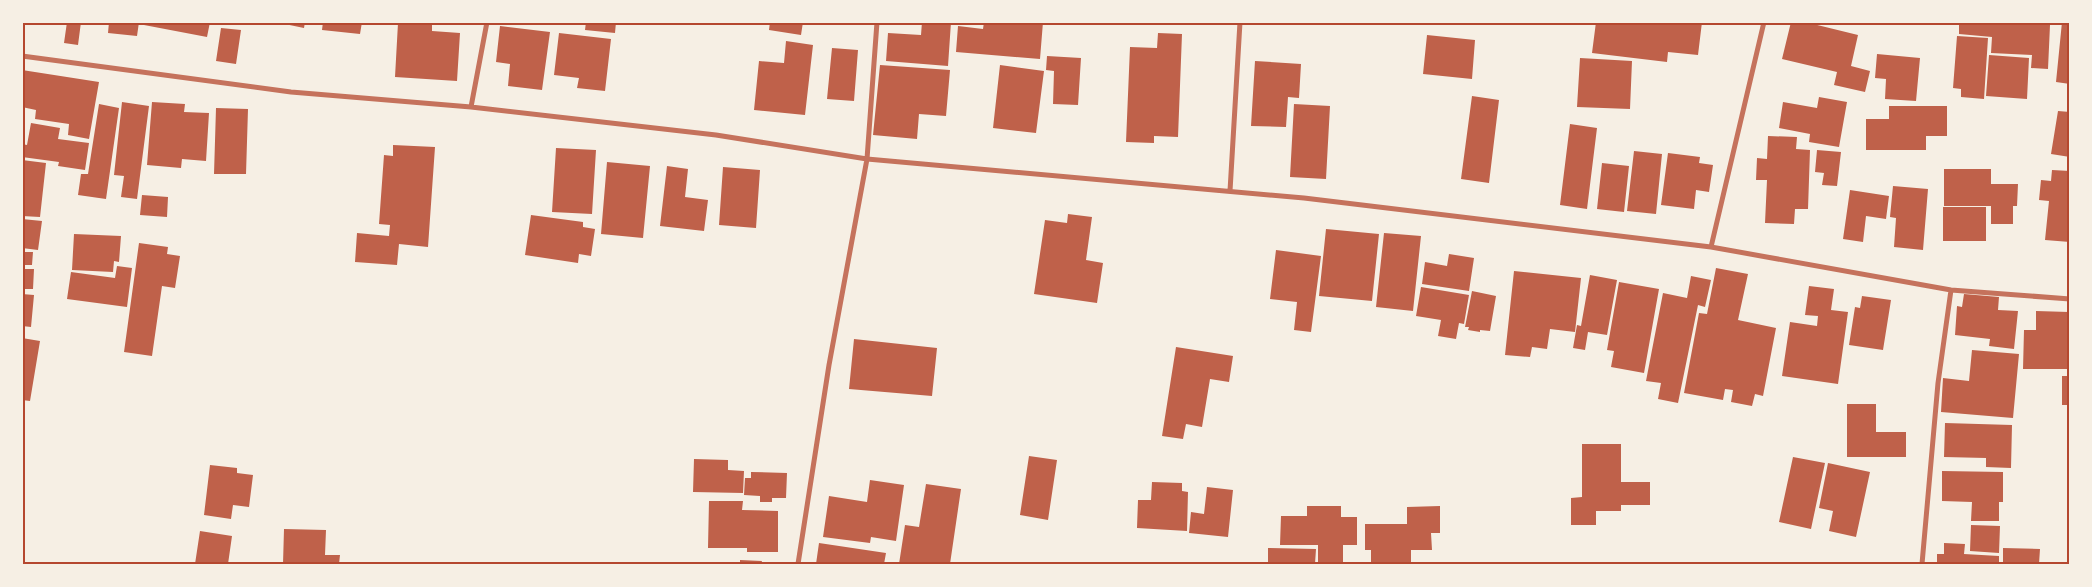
<svg xmlns="http://www.w3.org/2000/svg" width="2092" height="587" font-family="'Nunito Sans',sans-serif">
  <style>
    .building { fill: #bf614a }
    .lines { fill: none; stroke-linecap: round; stroke-linejoin: round }
    .minor { stroke: #c5725c; stroke-width: 5 }
    .neatline { fill: none; stroke: #b5482f; stroke-width: 2 }
  </style>
  <rect width="100%" height="100%" fill="#f6efe4"/>
  <path class="building" d="M67,22H81L78,45L64,43Z
    M109,22H139L137,36L108,33Z
    M144,22H210L207,37L144,25Z
    M275,22H305L304,28Z
    M323,22H362L360,34L322,30Z
    M586,22H616L615,33L585,30Z
    M770,22H803L801,35L769,30Z
    M922,22H951L948,66L886,61L888,33L921,35Z
    M984,22H1043L1040,59L956,52L958,26L983,29Z
    M1596,22H1702L1698,55L1668,52L1667,62L1592,53Z
    M1791,22H1805L1858,35L1851,66L1870,71L1865,92L1834,85L1837,72L1782,59Z
    M1959,22L2050,25L2048,69L2031,68L2032,55L1991,53L1992,37L1959,34Z
    M2062,22H2070V84L2056,82Z
    M398,23L432,25V31L460,33L457,81L395,77Z
    M500,26L550,32L542,90L508,86L510,64L496,62Z
    M221,28L241,30L236,64L216,61Z
    M559,33L611,39L605,91L577,88L579,78L554,75Z
    M1158,33L1182,34L1178,137L1154,136V143L1126,142L1130,47L1157,48Z
    M1427,35L1475,40L1472,79L1423,74Z
    M1957,36L1988,38L1984,99L1961,97V89L1953,88Z
    M786,41L813,45L805,115L754,110L759,61L784,63Z
    M832,48L858,50L854,101L827,99Z
    M1877,54L1920,58L1916,101L1885,99L1886,79L1875,78Z
    M1989,55L2029,58L2027,99L1986,96Z
    M1047,56L1081,58L1078,105L1053,104L1054,71L1046,70Z
    M1580,58L1632,61L1630,109L1577,107Z
    M1255,61L1301,64L1299,98L1288,97L1286,127L1251,126Z
    M880,65L950,70L946,116L919,114L917,139L873,135Z
    M1000,65L1044,71L1036,133L993,128Z
    M22,70L99,82L89,139L68,135L69,124L35,119L36,110L22,107Z
    M1472,96L1499,100L1489,183L1461,179Z
    M1819,97L1847,102L1839,147L1809,142L1810,134L1779,128L1783,102L1817,108Z
    M122,102L149,106L137,199L121,197L124,176L114,175Z
    M152,102L185,104L184,112L209,113L206,161L182,159L181,168L147,165Z
    M99,104L119,108L106,199L78,195L81,174H88Z
    M1294,104L1330,106L1326,179L1290,177Z
    M1889,106H1947V136H1926V150H1866V119H1889Z
    M216,108L248,109L246,174H214Z
    M2058,111L2070,112V157L2051,154Z
    M31,123L60,128L58,139L89,143L85,170L58,166L59,162L22,157V144L27,145Z
    M1570,124L1597,128L1587,209L1560,205Z
    M1768,136L1797,137L1796,149L1810,150L1808,209H1795L1794,224L1765,223L1767,180H1756L1757,158L1767,159Z
    M393,145L435,147L428,247L399,244L397,265L355,262L357,233L389,236L390,225L379,224L384,155L393,156Z
    M556,148L596,150L592,214L552,212Z
    M1817,150L1841,152L1837,186L1822,185L1824,173L1815,172Z
    M1634,151L1662,154L1656,214L1627,211Z
    M1668,153L1700,157L1699,163L1713,165L1709,192L1696,190L1694,209L1661,205Z
    M22,160L46,163L40,217L22,216Z
    M607,162L650,166L643,238L601,234Z
    M1602,163L1629,166L1624,212L1597,209Z
    M667,166L688,169L685,197L708,200L704,231L660,226Z
    M723,167L760,170L756,228L719,225Z
    M1944,169H1991V184H2018L2017,206H2013V224H1991V206H1944Z
    M2052,170L2070,171V242L2045,240L2049,201L2039,200L2041,180L2051,181Z
    M1893,186L1928,189L1923,250L1894,247L1896,218L1890,217Z
    M1850,190L1889,196L1886,219L1866,216L1863,242L1843,239Z
    M142,195L168,197L167,217L140,215Z
    M1943,207H1986V241H1943Z
    M1068,214L1092,217L1086,260L1103,263L1097,303L1034,294L1045,220L1067,223Z
    M531,215L583,222V227L595,229L591,256L579,254L578,263L525,255Z
    M22,219L42,221L38,250L22,248Z
    M1326,229L1379,234L1372,301L1319,296Z
    M1384,233L1421,236L1413,311L1376,307Z
    M74,234L121,236L119,262L114,261L113,272L72,270Z
    M139,243L168,247L167,254L180,256L175,288L162,286L152,356L124,352Z
    M1276,250L1321,256L1311,332L1294,330L1297,302L1270,299Z
    M22,252H33L32,265H22Z
    M1449,254L1474,258L1469,291L1422,284L1425,262L1447,266Z
    M117,266L132,268L127,307L67,299L71,272L115,278Z
    M1716,268L1748,274L1738,320L1776,328L1763,396L1755,394L1752,406L1731,402L1733,390L1725,389L1723,400L1684,393L1699,313L1707,314Z
    M22,269H34L33,289H22Z
    M1514,271L1581,278L1575,332L1550,329L1547,349L1532,347L1530,357L1505,355Z
    M1590,275L1617,280L1607,335L1588,332L1585,350L1573,348L1577,325L1581,326Z
    M1691,276L1711,280L1705,307L1698,305L1678,403L1658,399L1661,383L1646,381L1663,293L1687,298Z
    M1619,282L1659,289L1644,373L1611,367L1614,351L1607,350Z
    M1809,286L1834,289L1831,310L1848,312L1838,384L1782,376L1790,322L1817,326L1818,316L1805,315Z
    M1421,287L1469,295L1464,324L1459,323L1456,339L1438,336L1441,320L1416,316Z
    M1472,291L1496,296L1490,331L1480,330V332L1468,330L1469,327H1465Z
    M22,294L34,295L31,327L22,326Z
    M1964,294L1999,297L1998,310L2018,311L2014,349L1989,346L1990,339L1955,335L1957,306L1962,307Z
    M1862,296L1891,300L1883,350L1849,345L1855,307L1860,308Z
    M2036,311L2069,312L2070,369H2023L2024,330H2036Z
    M22,338L40,341L30,401L22,400Z
    M854,339L937,348L932,396L849,389Z
    M1176,347L1233,356L1229,382L1210,379L1202,427L1186,424L1183,439L1162,436Z
    M1972,350L2019,354L2013,418L1941,412L1943,378L1969,381Z
    M2062,376H2070V405H2062Z
    M1847,404H1876V432H1906V457H1847Z
    M1945,423L2012,425L2011,468L1986,467V458L1944,457Z
    M1582,444H1621V482H1650V505H1621V511H1596V525H1571V498L1582,497Z
    M1029,456L1057,460L1048,520L1020,515Z
    M1793,457L1825,463L1811,529L1779,522Z
    M694,459L728,460V470L744,471L743,493L693,492Z
    M1828,463L1870,472L1856,537L1829,531L1833,511L1819,508Z
    M210,465L237,468V473L253,475L249,507L233,505L231,519L204,515Z
    M1942,471L2003,472V502H1999V521H1971L1972,502L1942,501Z
    M751,472L787,473L786,498H772V502H760V496L744,495L745,478H751Z
    M870,480L904,485L896,541L871,537L870,543L823,537L829,496L867,502Z
    M1152,482L1182,483V491L1188,492L1187,531L1137,528L1138,500H1151Z
    M926,484L961,489L950,564H899L905,525L919,527Z
    M1207,487L1233,490L1228,537L1189,533L1191,512L1204,514Z
    M709,501H743L742,510L778,511V552H747V548H708Z
    M1307,506H1341V517H1357V545H1343V562H1318V545H1280L1281,516H1307Z
    M1440,506V533H1431L1432,550H1411V564H1371V550H1365V524H1407V507Z
    M1971,525L2000,526L1999,553L1970,551Z
    M284,529L326,530L325,555H340L339,564H283Z
    M200,531L232,536L228,564H195Z
    M819,543L886,553L884,564H816Z
    M1944,543L1965,544L1964,554L1999,556V564H1937V554H1944Z
    M1268,548L1316,549L1315,564H1268Z
    M2003,548L2040,549L2039,564H2003Z
    M740,560L762,561L761,564H740Z"/>
  <g class="lines">
    <path class="minor" d="M22,56L291,92L471,107L716,135L867,159L1304,198L1711,247L1951,290L2070,299
      M471,107L487,22
      M1230,191L1240,22
      M1711,247L1764,22
      M798,564L829,365L867,159L877,22
      M1922,564L1938,383L1951,290"/>
  </g>
  <rect width="2092" height="587" fill="none" stroke="#f6efe4" stroke-width="48"/>
  <rect x="24" y="24" width="2044" height="539" class="neatline"/>
</svg>
